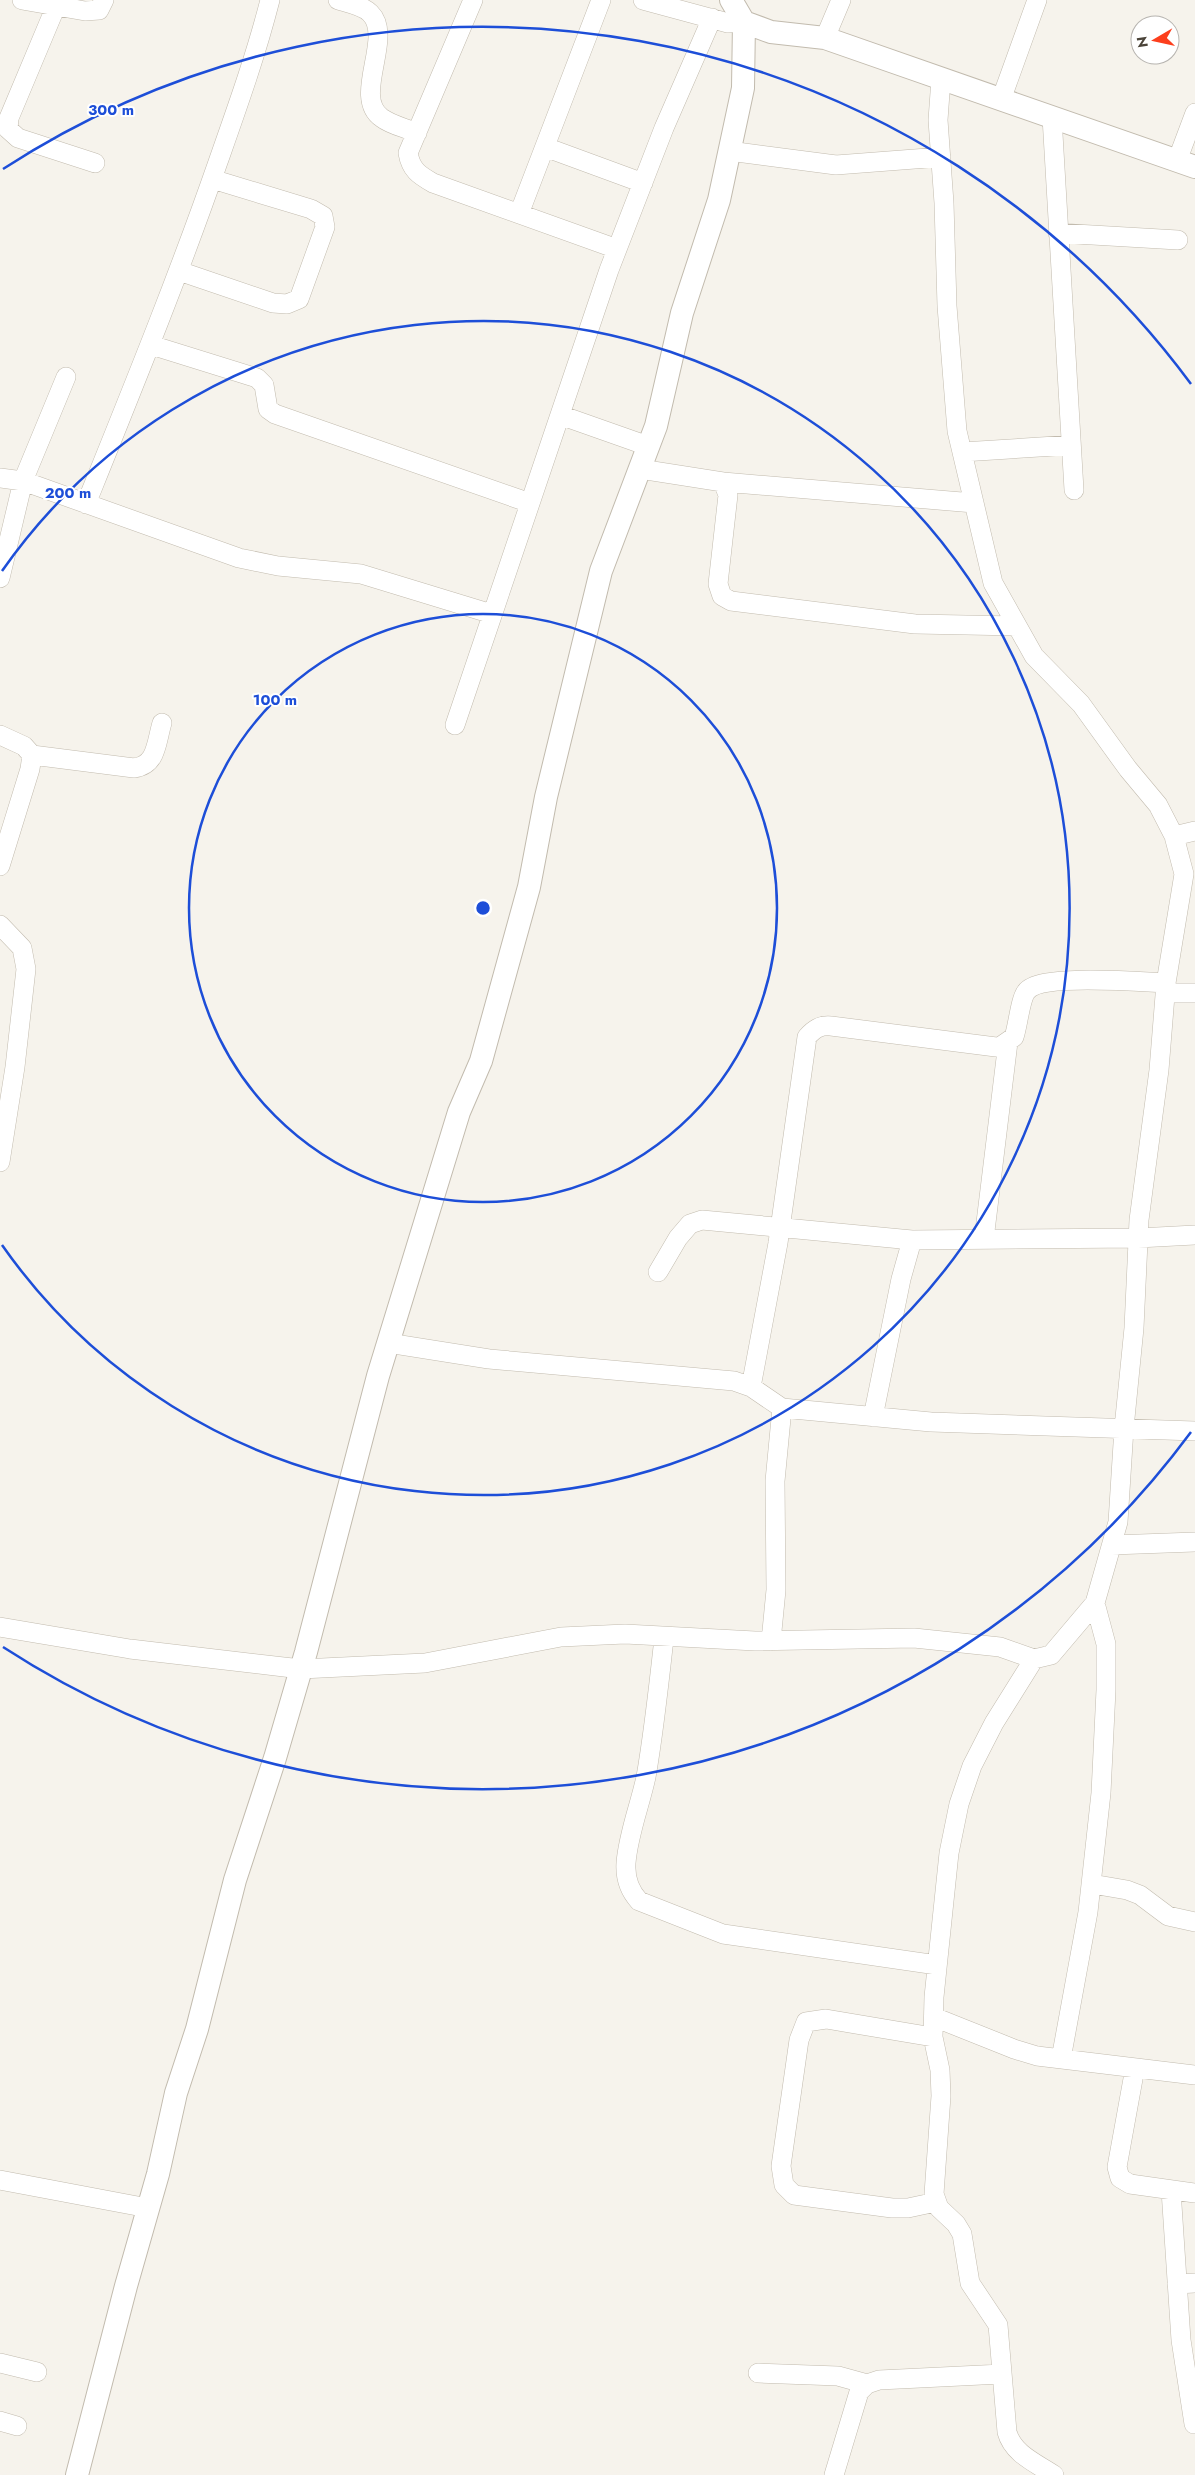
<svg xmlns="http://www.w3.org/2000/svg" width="1195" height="2475" font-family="Jost,sans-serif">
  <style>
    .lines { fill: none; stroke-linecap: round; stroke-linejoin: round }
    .minor-casing { stroke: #c2bbae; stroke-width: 20 }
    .tertiary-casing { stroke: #c2bbae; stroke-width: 24 }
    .minor { stroke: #fff; stroke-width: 19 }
    .tertiary { stroke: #fff; stroke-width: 22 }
    .ring { fill: none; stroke: #1d4ed8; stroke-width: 2.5 }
    .centre { fill: #1d4ed8; stroke: #fff; stroke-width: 2.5 }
    .ring-label { font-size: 15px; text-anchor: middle; font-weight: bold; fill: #1d4ed8; stroke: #fff; stroke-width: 4; stroke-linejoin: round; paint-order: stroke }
  </style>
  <rect width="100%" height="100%" fill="#f6f3ec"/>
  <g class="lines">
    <defs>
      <path id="minor" d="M22,0L85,11L99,10L104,0
        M338,0C348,3 363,6 370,13C395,37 351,97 382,118C391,125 406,128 417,133
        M473,0L408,153C411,170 419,175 433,183L617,249
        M643,0L728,23L744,22
        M56,6L9,118L8,129L18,138L95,163
        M825,38L841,0
        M1001,100L1037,0
        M1052,117L1074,490
        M545,147L643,183
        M729,151L836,165L941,157
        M1177,161L1195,113
        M519,214L601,0
        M1058,233L1178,240
        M179,271L273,303L287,304L299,299L325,227L323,216L311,209L212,179
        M151,345L257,378L264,385L268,409L275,414L530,503
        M560,415L648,446
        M962,452L1071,445
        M640,469L723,482L728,495L718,584L722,596L731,601L915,624L1017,626
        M0,478L23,481L239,558L278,566L361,574L492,614
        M723,482L974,503
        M86,504C132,390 178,277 218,162C237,108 256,55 270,0
        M0,578L23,481L66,377
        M455,725L609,270L664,128L712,18
        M0,735L24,746L32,755L30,769L0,866
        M32,755L134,768C157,765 156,743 162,723
        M1174,836L1195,831
        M0,925L22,948L26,969L15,1067L0,1162
        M1165,993H1195
        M984,1239L1008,1042
        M658,1272L678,1238L690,1224L702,1220L912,1240L1138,1238L1195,1235
        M388,1343L489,1359L734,1381L751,1387L782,1408
        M751,1387L778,1243L807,1037C814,1029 820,1025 831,1026L996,1047L1001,1046L1014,1037C1018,1026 1020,1000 1026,992C1039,973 1142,982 1166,983
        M873,1417L901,1279L912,1240
        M1112,1545L1195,1542
        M0,1627L130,1649L301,1669L425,1663L561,1637L625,1634L755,1641L914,1638L1000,1647L1034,1659L1051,1655L1095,1603L1118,1522L1124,1428L1134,1328L1139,1220L1159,1070L1166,983L1184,874L1174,836L1158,805L1128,769L1081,704L1034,656L993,583L957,431L947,306L944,203L938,120L941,79
        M664,1638C659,1684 654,1731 646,1777C640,1805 628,1835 626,1863C625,1878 629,1890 639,1901L723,1934L937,1965
        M771,1641L776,1590L775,1481L782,1408L931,1422L1195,1431
        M1034,1659L994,1723L972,1766L959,1804L949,1853L934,1997L933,2037L940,2070L941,2096L934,2194L939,2208L956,2224L962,2234L970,2283L998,2325L1007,2432C1013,2454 1036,2463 1054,2475
        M1092,1884L1127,1890L1140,1895L1168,1916L1195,1922
        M934,2017L1014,2049L1037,2056L1195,2075
        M933,2037L826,2019L806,2022L799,2040L781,2166L784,2185L794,2195L892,2208H908L936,2202
        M1061,2059L1088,1912L1101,1793L1106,1690V1644L1095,1603
        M1135,2068L1117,2167L1120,2178L1130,2184L1195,2193
        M0,2180L148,2208
        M1171,2190L1181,2340L1194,2424
        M1177,2284L1195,2283
        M0,2363L37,2372
        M758,2373L838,2376L867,2384
        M0,2421L17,2426
        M834,2475L859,2392L867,2384L879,2380L1002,2374"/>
      <path id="tertiary" d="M744,22L771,32L825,38L1195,167
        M77,2475L126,2286L158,2174L176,2093L197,2029L235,1880L275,1758L306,1652L378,1376L459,1112L481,1061L529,887L546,797L601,571L656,426L682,313L719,200L743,88L744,22L731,0"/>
    </defs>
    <use href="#minor" class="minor-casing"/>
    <use href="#tertiary" class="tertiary-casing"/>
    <use href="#minor" class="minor"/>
    <use href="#tertiary" class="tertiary"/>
  </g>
  <g class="ring">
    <circle cx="483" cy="908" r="294"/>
    <path d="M2 571A587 587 0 1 1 2 1245"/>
    <path d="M1191 1432A881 881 0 0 1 3 1647M3 169A881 881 0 0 1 1191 384"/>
  </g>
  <circle cx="483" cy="908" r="8" class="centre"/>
  <g class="ring-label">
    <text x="111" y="115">300 m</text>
    <text x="68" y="498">200 m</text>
    <text x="275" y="705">100 m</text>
  </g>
  <g transform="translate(1155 40) rotate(261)"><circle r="24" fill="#ffffff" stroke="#b7b4b0"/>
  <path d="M0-4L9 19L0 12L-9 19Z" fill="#fc3f1d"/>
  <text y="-8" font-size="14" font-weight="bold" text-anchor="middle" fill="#4b4439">N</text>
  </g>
</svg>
